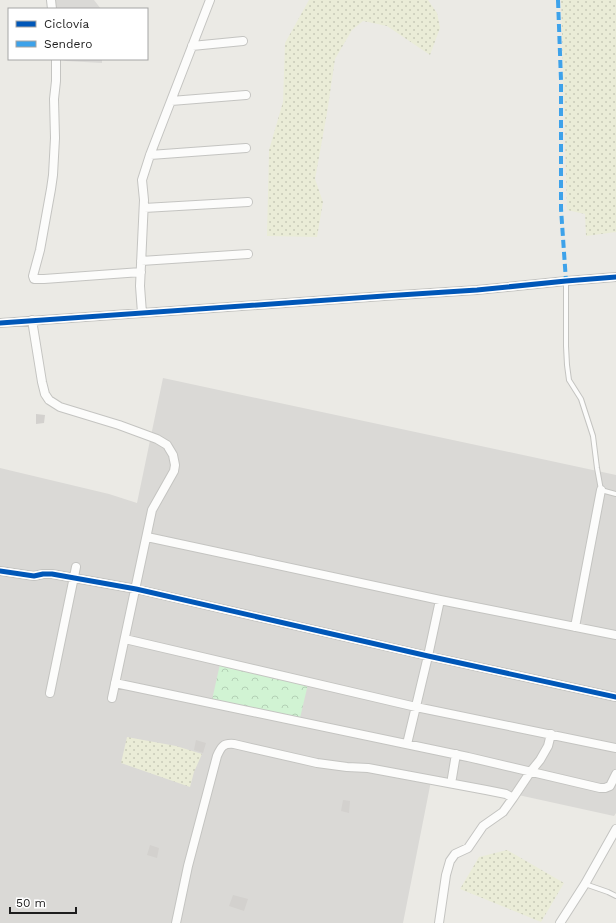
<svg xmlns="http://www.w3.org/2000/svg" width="616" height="923" font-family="'Work Sans',sans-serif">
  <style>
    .residential { fill: #dad9d6 }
    .farmland { fill: url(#farmland-dots) }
    .park { fill: url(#park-crowns) }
    .building { fill: #d3d1ce }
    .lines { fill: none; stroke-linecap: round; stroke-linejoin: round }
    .service-casing { stroke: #c4c4c1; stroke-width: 6 }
    .minor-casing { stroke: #c4c4c1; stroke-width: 10 }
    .service { stroke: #fcfcfb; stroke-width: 4 }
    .minor { stroke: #fcfcfb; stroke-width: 8 }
    .quiet { stroke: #3da2ea; stroke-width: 4; stroke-dasharray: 8 4; stroke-linecap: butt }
    .cycleway-casing { stroke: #fff; stroke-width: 8 }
    .cycleway { stroke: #0057b8; stroke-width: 5 }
  </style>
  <defs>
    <pattern id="farmland-dots" width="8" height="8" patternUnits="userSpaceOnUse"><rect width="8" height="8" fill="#eaecd7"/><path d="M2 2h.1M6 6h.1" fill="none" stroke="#c8cab8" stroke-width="1.8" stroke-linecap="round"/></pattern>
    <pattern id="park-crowns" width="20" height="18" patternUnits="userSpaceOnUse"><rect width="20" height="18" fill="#d1f3d3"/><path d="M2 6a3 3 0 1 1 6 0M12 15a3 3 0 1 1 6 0" fill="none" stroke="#b3d0b5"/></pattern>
  </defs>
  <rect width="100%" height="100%" fill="#ebeae5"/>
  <path class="residential" d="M51,0H94L101,9H51Z
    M58,59H102V63L66,61Z
    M163,378L616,475V813L614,816L432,776L403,923H0V468L109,494L137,503Z"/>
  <path class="farmland" d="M309,0H428L437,13L440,28L430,55L387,26L363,21L352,30L335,59L327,113L315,179L323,202L317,237L267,236L269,150L283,102L285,43Z
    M561,0H616V232L586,236L585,214L567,210Z
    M127,737L176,746L202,754L194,772L190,787L121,763Z
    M507,850L564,883L541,922L460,889L479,857Z"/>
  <path class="park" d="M220,664L308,684L300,718L212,700Z"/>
  <path class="building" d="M36,414L45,415L44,423L36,424Z
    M196,740L206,743L203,753L194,750Z
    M343,800L350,801L349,813L341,811Z
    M150,845L159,848L157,858L147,855Z
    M233,895L248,899L244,911L229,906Z"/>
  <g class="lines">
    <defs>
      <path id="service" d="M566,281V346L567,365L569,380L581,399L593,436L597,468L601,490L616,494
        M585,884L608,892L616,896"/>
      <path id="minor" d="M51,0L52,9
        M192,46L243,41
        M56,59V81L54,99L55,138L53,175L51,189L40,250L33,276L34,279H44L141,272
        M171,101L246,95
        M150,155L246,148
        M144,208L248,202
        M141,261L248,254
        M142,313L140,286L144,200L142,180L150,155L210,0
        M32,320L42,382L45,394L49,400L60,407L119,425L157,439L167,445L173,455L175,465L174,471L152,510L112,698
        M0,323L384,296L477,290L566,281L616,277
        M147,537L440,600L616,635
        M0,571L34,576L43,574H52L136,589L428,656L616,697
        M575,627L601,490
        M125,639L416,707L616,748
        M115,683L468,757L600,788H605L610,786L616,774
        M50,693L76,567
        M407,744L428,656L440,600
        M452,778L456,754
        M176,923L188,866L217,756C221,747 223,743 234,744L317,763L347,767L368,768L486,790L506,794L513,798
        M439,923L446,875L450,861L455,854L468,848L483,826L503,812L513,798L531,771L540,760L548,746L551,734
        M560,923L585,884L616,829"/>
    </defs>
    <use href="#service" class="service-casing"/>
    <use href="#minor" class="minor-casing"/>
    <use href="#service" class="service"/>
    <use href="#minor" class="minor"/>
    <path class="quiet" d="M558,0L561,80V209L566,281"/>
    <defs>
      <path id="cycleway" d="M0,323L384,296L477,290L566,281L616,277
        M0,571L34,576L43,574H52L136,589L428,656L616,697"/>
    </defs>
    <use href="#cycleway" class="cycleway-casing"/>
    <use href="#cycleway" class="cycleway"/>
  </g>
  <rect x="8" y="8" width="140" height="52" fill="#ffffff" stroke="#a5a5a5"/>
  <rect x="16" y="21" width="20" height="6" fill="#0057b8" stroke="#a5a5a5"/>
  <text x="44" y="28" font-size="12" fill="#1d1d1d">Ciclovía</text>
  <rect x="16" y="41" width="20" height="6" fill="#3da2ea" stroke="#a5a5a5"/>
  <text x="44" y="48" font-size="12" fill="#1d1d1d">Sendero</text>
  <path d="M10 907v6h66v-6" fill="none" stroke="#1d1d1d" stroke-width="2"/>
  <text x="16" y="907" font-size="12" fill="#1d1d1d" stroke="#ffffff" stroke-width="3" paint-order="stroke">50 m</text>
</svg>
